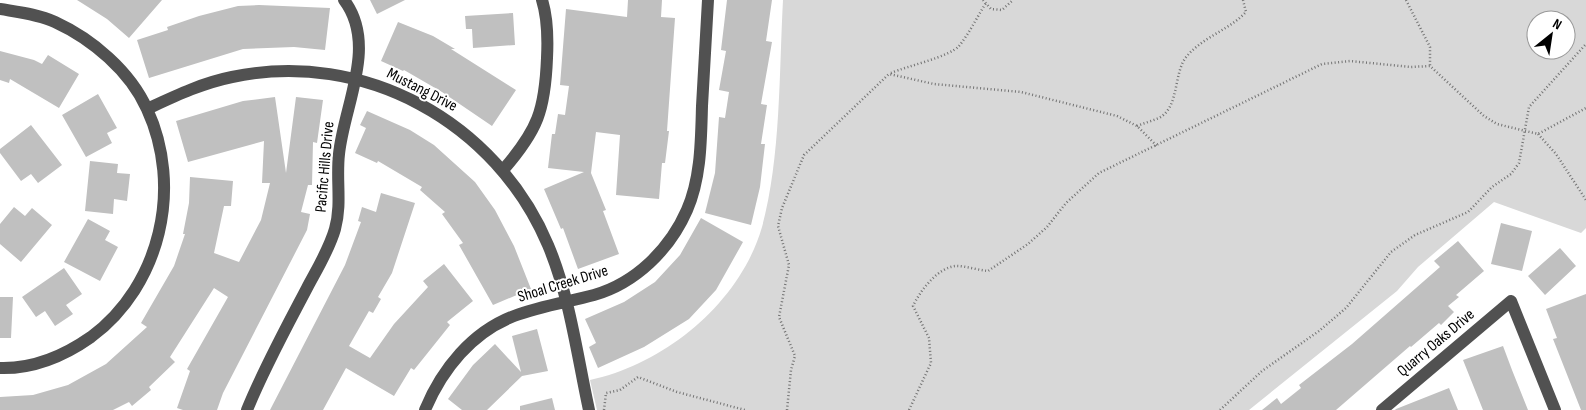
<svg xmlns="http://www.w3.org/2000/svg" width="1586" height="410" font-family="'Sofia Sans Condensed',sans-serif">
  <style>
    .green { fill: #d8d8d8; fill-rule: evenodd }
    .building { fill: #c0c0c0 }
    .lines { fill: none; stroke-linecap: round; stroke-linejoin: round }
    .path { stroke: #737373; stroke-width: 2.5; stroke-dasharray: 1 2.5; stroke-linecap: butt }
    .minor { stroke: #515151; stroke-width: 12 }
    .labels { text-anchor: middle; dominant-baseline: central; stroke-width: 4; stroke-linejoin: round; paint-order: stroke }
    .street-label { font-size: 16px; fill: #000; stroke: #fff }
  </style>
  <rect width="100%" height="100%" fill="#fff"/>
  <path class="green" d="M783,0H1586V228L1581,233L1494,202L1418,267L1397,291L1249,410H597L590,380C665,364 740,303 762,227C781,157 779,73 783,0ZM1536,20H1566V50H1536Z"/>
  <path class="building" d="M77,0H162L129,38L107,19Z
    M370,0H405L377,14Z
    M628,0H662L661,17L675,18L667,131H669L665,163H662L659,199L616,195L620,135L596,132L591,173L606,210L603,211L619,254L578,269L563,228L561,229L544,189L584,172L548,168L552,134H555L558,114L565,115L569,86L560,85L566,9L627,17Z
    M727,0H772L766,41L772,42L761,104L767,105L761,144H765L760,187L751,225L705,213L715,173L719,117L725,118L729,92L719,90L726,51L721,50Z
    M259,5L330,8L325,50L294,47L243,49L149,78L137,40L168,30L167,27L199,16L238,6Z
    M513,13L515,45L473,48L472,29H466L465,16Z
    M398,22L433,36L455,49H451L516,90L492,126L442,92L404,70L403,71L381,61Z
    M0,51L34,60L42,64L48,55L79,74L59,108L10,79L9,83L0,80Z
    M98,94L117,128L107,133L112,143L86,157L62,115Z
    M275,97L286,173L296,97L323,100L317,143L313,142L312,185H308L301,212L310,214L307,230L223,393L217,410H183L177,408L190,371L187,369L228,297L214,288L170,357L175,362L149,387L151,390L132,406L129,402L113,410H0V397L33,395L68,385L106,364L147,327L141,323L174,266L185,234H183L189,203L190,177L233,181L231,206H224L214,253L239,262L261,220L270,183H262L264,141L188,162L176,121L243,101Z
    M367,111L410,130L434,145L475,182L495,210L514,246L531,289L493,305L459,245L463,243L442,214L445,212L420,190L422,187L378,161L377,163L355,153L366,128L360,125Z
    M31,125L62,165L38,183L31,174L21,181L0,153V149Z
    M90,161L118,164L117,173L130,174L127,201L114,199L113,214L85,211Z
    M381,193L415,203L392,273L378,297L381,299L373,313L369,311L349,346L370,358L394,324L428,287L423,281L444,264L473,301L447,322L450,325L414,370L411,368L394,396L346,368L323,410H270L345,265L361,222L358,221L362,207L376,212Z
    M14,207L25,216L32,208L52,225L21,262L0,244V224Z
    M701,218L743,242L716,290L689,319L644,347L598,368L589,347L596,343L585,319L624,302L655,282L680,255Z
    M88,219L110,231L105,240L118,247L100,281L64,262Z
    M1501,223L1532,231L1522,271L1491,264Z
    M1458,241L1484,271L1456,295L1459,297L1448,306L1454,312L1441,325L1439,323L1411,347L1410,346L1336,410H1262L1277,398L1281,404L1301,388L1299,385L1352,344L1440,267L1434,261Z
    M1560,248L1576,266L1545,295L1528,276Z
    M64,268L82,294L66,305L73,314L55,326L45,311L36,317L22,297Z
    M1586,294V410H1581L1553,339L1557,338L1546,309Z
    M0,297H13L11,338H0Z
    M537,329L548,371L522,376L487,410H462L448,399L473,365L495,344L521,372L512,336Z
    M1503,346L1512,370L1528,410H1483L1463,360Z
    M1449,388L1458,410H1395L1396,409Z
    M552,398L555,410H520V406Z"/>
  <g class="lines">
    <path class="path" d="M983,0L991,9L1002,10L1013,0
      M1406,0L1430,47V66
      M891,73C907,66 949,57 959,46C969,34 977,17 986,3
      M1137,126C1144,123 1152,121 1159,118C1180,107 1173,72 1187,56C1203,37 1229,30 1246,12L1243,0
      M1538,134L1556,154L1586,200
      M604,410L606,393L620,390L638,377L677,392L745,410
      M787,410L791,370L795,356L779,317L789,265L778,226L782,208L804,155L889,74L934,84L1021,92L1117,116L1137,126L1157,146
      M909,410L931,363L929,338L913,306C920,291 938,267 956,266C966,266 978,270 988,271L1028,244L1047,227L1066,203L1099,173L1322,64L1350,61L1411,67L1430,66L1484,116L1497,124L1538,134L1586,108
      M1220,410L1262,371L1319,331L1346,308L1391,252L1415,235L1468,212L1492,187L1511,174L1519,163L1529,107L1586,44"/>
    <path class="minor" d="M0,9C18,12 38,14 55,22C92,39 130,71 147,109C183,187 161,285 91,337C64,356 34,369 0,368
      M147,109C175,96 202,83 232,77C364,49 496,122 548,245C570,297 577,355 589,410
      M503,170C538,130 545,110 547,58C548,38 548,19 542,0
      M247,410C264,368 286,328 307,288C317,269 329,250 335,229C342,204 336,180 339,154C344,105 378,45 344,0
      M425,410C442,369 472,332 514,316C540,306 568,302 594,295C636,283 670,249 687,210C701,178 701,141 702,106C704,71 706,35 708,0
      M1382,410L1511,301L1555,410"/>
  </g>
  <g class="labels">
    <g class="street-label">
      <text transform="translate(422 90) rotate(27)">Mustang Drive</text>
      <text transform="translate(325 167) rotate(-85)">Pacific Hills Drive</text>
      <text transform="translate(563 284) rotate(-17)">Shoal Creek Drive</text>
      <text transform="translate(1436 343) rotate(-40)">Quarry Oaks Drive</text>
    </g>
  </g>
  <g transform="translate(1551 35) rotate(30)"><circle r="24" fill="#ffffff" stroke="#999999"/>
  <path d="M0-4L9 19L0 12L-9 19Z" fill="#000000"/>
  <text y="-8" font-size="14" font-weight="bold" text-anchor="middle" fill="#000000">N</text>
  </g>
</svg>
